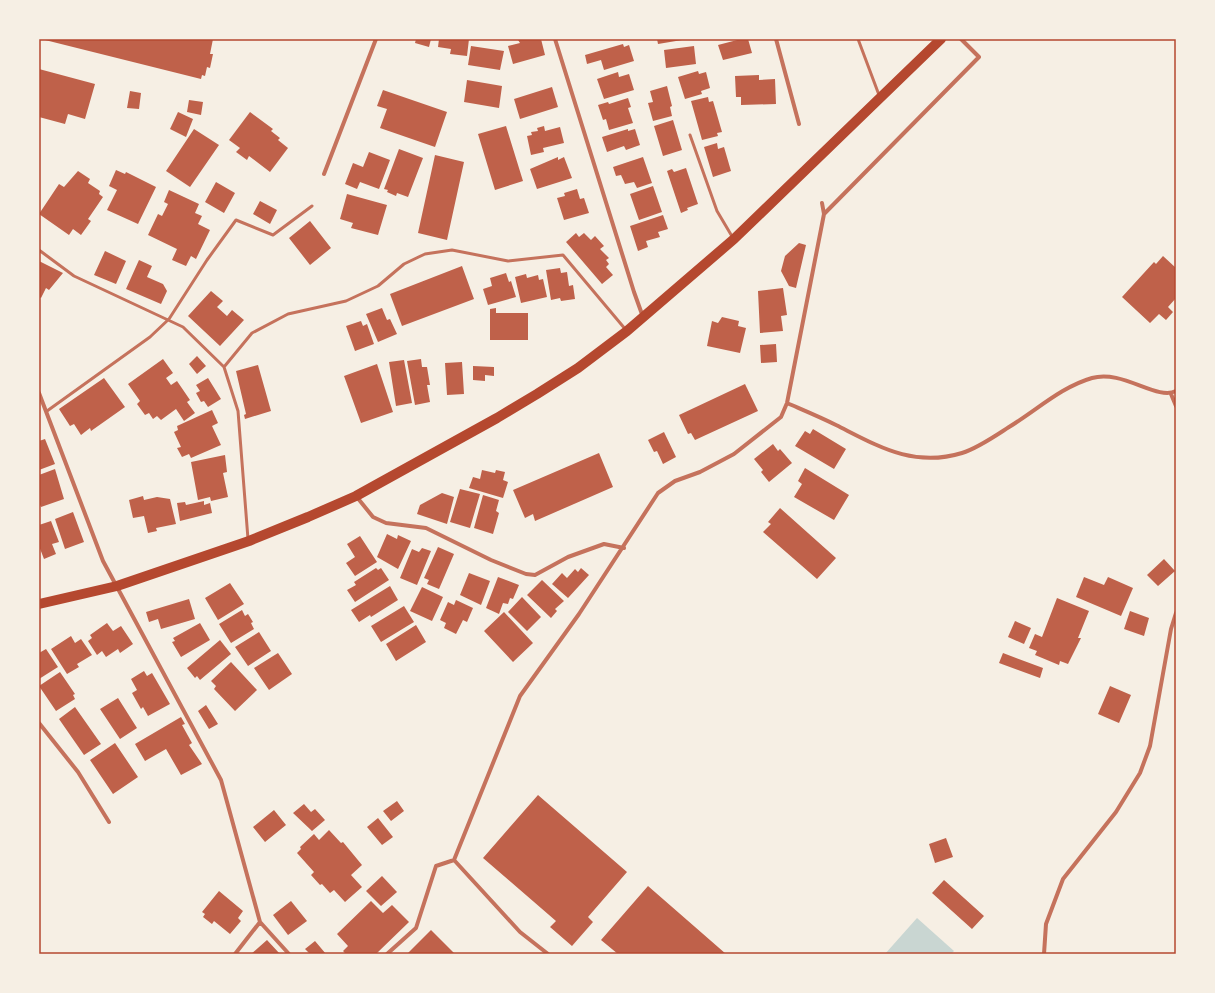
<svg xmlns="http://www.w3.org/2000/svg" width="1215" height="993" font-family="'IBM Plex Serif',serif">
  <style>
    .water { fill: #c9d6d2 }
    .building { fill: #bf614a }
    .lines { fill: none; stroke-linecap: round; stroke-linejoin: round }
    .service { stroke: #c5725c; stroke-width: 3 }
    .minor { stroke: #c5725c; stroke-width: 4 }
    .primary { stroke: #b5482f; stroke-width: 10 }
    .neatline { fill: none; stroke: #b5482f; stroke-width: 1.5 }
  </style>
  <rect width="100%" height="100%" fill="#f6efe4"/>
  <path class="water" d="M917,918L954,951L951,954H885Z"/>
  <path class="building" d="M213,39L210,54H213L210,68L207,67L205,76L202,75L201,79L45,40Z
    M416,39H431L429,47L415,43Z
    M439,39H469L467,56L450,54L451,49L438,47Z
    M520,39H541L545,55L513,64L508,46L520,43L518,40Z
    M657,39H682V40L658,44Z
    M741,39H748L752,53L723,60L718,45Z
    M623,44L624,47L629,45L634,61L604,70L601,60L587,64L585,55Z
    M471,46L504,51L500,70L468,65Z
    M694,46L696,64L666,68L664,50Z
    M39,69L95,84L85,119L68,114L65,124L39,117Z
    M698,71L699,74L706,72L710,88L701,91L702,94L685,99L678,77Z
    M618,72L619,77L629,74L634,90L604,99L597,79Z
    M759,75V80L775,79L776,104L741,105V97H736L735,76Z
    M467,80L502,86L499,108L464,102Z
    M667,86L672,106L670,107L672,116L653,121L648,103L653,102L650,91Z
    M552,87L558,107L520,119L514,99Z
    M383,90L447,112L435,147L380,128L387,109L377,106Z
    M130,91L141,93L139,109L127,108Z
    M708,97L709,102L713,101L722,132L717,133L718,136L702,140L691,101Z
    M628,98L631,107L628,108L633,123L609,130L606,119L603,120L598,105L608,102L609,104Z
    M189,100L203,102L201,115L187,112Z
    M178,112L193,119L186,137L170,129Z
    M250,112L273,129L271,131L280,138L278,140L288,148L270,172L249,156L247,160L236,152L240,148L229,140Z
    M673,120L682,150L663,156L654,126Z
    M506,126L523,181L495,190L478,134Z
    M544,126L545,131L560,127L564,143L543,148L544,152L531,155L527,136L532,135L531,132L538,131L537,128Z
    M194,129L219,145L190,187L166,171Z
    M628,129V131L635,129L640,145L626,150L624,146L607,152L602,137Z
    M717,143L718,149L724,147L731,171L713,177L704,147Z
    M399,149L423,158L408,197L397,193L396,196L387,192L388,190L384,189Z
    M369,152L390,160L379,189L360,182L357,189L345,184L353,163L363,167Z
    M435,155L464,162L447,240L418,233Z
    M558,157V160L564,157L572,178L537,189L530,169Z
    M643,157L652,183L637,188L634,182L625,184L621,175L616,176L613,167Z
    M686,168L698,204L687,208L688,210L681,213L667,171L672,169L674,172Z
    M116,170L125,174L126,172L156,187L138,224L107,210L117,190L109,186Z
    M78,171L90,179L88,183L100,191L99,194L103,197L88,219L91,221L81,235L73,229L69,235L39,214L59,184L64,187Z
    M216,182L235,193L224,213L205,202Z
    M653,186L662,212L639,220L630,194Z
    M577,189L580,199L584,198L589,213L564,220L557,198L565,196L564,193Z
    M169,190L199,204L195,213L202,216L198,224L210,230L196,259L191,256L186,266L172,260L177,249L148,235L158,214L162,216L168,204L164,202Z
    M347,194L387,205L378,235L351,228L353,223L340,219Z
    M260,201L277,210L270,224L253,214Z
    M663,215L668,229L658,232L660,237L646,241L648,247L638,251L630,226Z
    M310,221L331,248L310,265L289,238Z
    M576,233L579,237L584,233L591,240L595,236L604,246L600,249L609,258L606,260L609,264L606,267L613,275L602,284L566,242Z
    M799,243L806,245L796,288L789,286L781,271L785,256Z
    M105,251L126,261L116,284L94,275Z
    M1163,256L1176,268V298L1168,307L1173,312L1166,320L1159,314L1150,323L1122,297L1154,262L1156,264Z
    M139,260L152,266L147,277L163,284L167,291L161,304L126,289Z
    M39,261L63,273L49,290L46,288L41,298L39,297Z
    M462,266L474,299L402,326L390,294Z
    M560,268L561,273L567,272L569,286L573,285L575,299L561,301L560,298L551,300L546,270Z
    M506,273L509,282L511,281L516,297L488,305L483,289L492,286L490,278Z
    M526,274L527,278L538,275L539,280L543,279L547,297L521,303L515,277Z
    M783,288L787,315L781,316L783,331L760,333L758,291Z
    M211,291L223,301L217,307L227,316L232,310L244,320L220,346L188,316Z
    M382,308L387,320L390,319L397,334L378,342L366,314Z
    M496,308V313H528V340H490V309Z
    M722,317L739,321L738,326L746,328L740,353L707,346L712,321L718,323Z
    M361,321L363,326L367,324L374,344L355,351L346,326Z
    M776,344L777,362L761,363L760,345Z
    M197,356L206,366L197,374L189,364Z
    M163,359L173,373L166,378L171,385L177,381L190,400L187,402L195,413L184,421L176,409L161,420L157,416L153,419L149,413L145,415L137,404L140,401L128,384Z
    M421,359L422,367H427L430,385H427L430,402L415,405L407,361Z
    M404,360L412,403L396,406L389,362Z
    M462,362L464,394L447,395L445,363Z
    M377,364L393,412L361,423L344,376Z
    M258,365L271,411L245,419L244,415L246,414L236,371Z
    M473,366L494,367V376L485,375V381L473,380Z
    M104,378L125,407L91,431L90,428L81,435L74,424L70,426L59,409Z
    M208,378L221,399L208,407L204,401L201,402L196,393L200,391L196,385Z
    M745,384L758,411L695,440L691,433L688,434L679,415Z
    M212,410L218,423L212,426L221,445L191,458L189,454L182,457L177,448L181,447L174,432L178,430L177,426Z
    M813,429L846,449L834,469L795,446L805,431L810,434Z
    M664,432L676,457L663,464L657,451L654,452L648,440Z
    M45,439L55,464L39,470V441Z
    M773,444L778,451L780,449L792,463L769,482L761,472L763,470L754,459Z
    M599,453L613,487L535,521L533,514L525,518L513,490Z
    M225,455L227,472L223,473L228,497L211,501L210,497L198,500L191,462Z
    M805,468L849,495L834,520L794,497L802,484L798,481Z
    M55,469L64,499L41,507L39,503V475Z
    M482,470L495,473L496,470L505,472L503,480L508,482L503,498L469,488L473,477L480,479Z
    M460,489L480,494L470,528L450,522Z
    M442,493L454,497L447,524L417,514L420,505Z
    M483,495L499,500L496,511L499,513L493,534L474,528Z
    M143,496L144,500L157,497L170,499L176,524L156,528L157,531L148,533L144,516L133,518L129,500Z
    M204,501V505L210,503L212,513L180,521L177,503L185,502L186,505Z
    M780,508L836,558L817,579L763,532L771,524L768,522Z
    M73,512L84,542L65,549L55,519Z
    M51,521L59,542L52,544L56,554L44,559L39,546V525Z
    M387,534L397,539L398,535L411,541L398,569L377,557Z
    M360,536L377,562L355,576L346,563L355,557L347,544Z
    M438,547L454,554L439,589L427,584L429,580L424,578Z
    M422,548L431,551L417,585L400,578L412,549L419,552Z
    M1164,559L1175,571L1158,586L1147,575Z
    M376,568L378,570L381,568L389,580L355,602L347,590L356,585L354,582Z
    M581,568L589,575L568,598L552,584L562,573L567,578L575,569L578,572Z
    M469,573L490,581L481,605L460,595Z
    M498,577L519,585L513,599L510,598L508,604L503,603L499,614L486,608Z
    M1084,577L1104,585L1108,577L1133,588L1121,616L1076,597Z
    M542,580L564,601L555,609L557,611L551,618L527,595Z
    M230,583L244,604L218,620L205,598Z
    M390,586L398,600L371,617L370,615L359,622L351,610Z
    M422,587L443,597L432,621L410,611Z
    M522,597L541,617L527,631L508,612Z
    M1057,598L1089,611L1078,638H1081L1068,664L1060,661L1059,665L1035,655L1037,651L1029,648L1035,634L1042,637Z
    M189,599L195,619L161,629L158,619L149,622L146,612Z
    M456,600L473,608L467,622L463,620L456,634L444,628L446,623L440,620L448,602L454,605Z
    M404,606L414,622L381,642L371,626Z
    M242,610L245,616L248,614L253,622L251,623L254,629L231,643L219,624Z
    M1130,611L1149,618L1144,636L1124,629Z
    M504,612L533,643L513,662L484,631Z
    M1015,621L1031,628L1024,644L1008,637Z
    M107,623L113,631L121,626L133,644L120,653L118,649L106,657L102,651L97,655L88,641L92,638L90,635Z
    M200,623L210,640L181,657L172,642L175,641L173,638Z
    M416,625L426,642L396,661L386,644Z
    M259,632L271,651L248,666L235,647Z
    M71,636L75,643L81,639L92,655L77,664L79,667L67,674L51,649Z
    M220,640L231,654L200,680L197,676L195,678L187,668Z
    M46,649L58,667L39,679V653Z
    M278,653L292,674L269,690L254,668Z
    M1003,653L1043,668L1040,678L999,663Z
    M231,662L257,690L235,711L214,689L216,686L211,681Z
    M144,671L147,676L152,673L170,704L148,716L143,707L141,709L132,693L137,690L131,679Z
    M60,672L75,694L73,695L75,699L56,711L39,686Z
    M1110,686L1131,695L1119,723L1098,714Z
    M118,698L137,728L120,739L100,709Z
    M206,705L218,724L209,729L198,711Z
    M75,707L101,744L84,755L59,719Z
    M181,717L185,724L182,725L192,743L189,745L202,764L181,775L166,749L145,761L135,744Z
    M115,743L138,777L113,794L90,760Z
    M538,795L627,872L588,917L593,922L572,946L550,927L556,921L483,858Z
    M397,801L404,811L391,821L383,811Z
    M304,804L311,812L315,809L325,820L312,831L293,813Z
    M274,810L286,825L265,842L253,827Z
    M378,818L393,837L382,845L367,827Z
    M329,830L341,843L343,842L362,865L351,875L362,887L345,902L334,890L330,893L322,884L320,885L311,875L314,872L297,853L301,849L300,847L314,834L319,840Z
    M946,838L953,857L935,863L929,844Z
    M382,876L397,892L381,906L366,891Z
    M944,880L984,916L972,929L932,893Z
    M648,886L726,954H618L601,940Z
    M219,891L243,911L238,918L241,921L230,934L214,921L212,924L203,917L205,914L202,912Z
    M291,901L307,921L288,935L273,915Z
    M371,901L383,913L392,905L409,922L376,954H346L343,951L348,946L337,934Z
    M431,930L455,954H407Z
    M267,940L280,954H251Z
    M315,941L326,954H307L309,953L305,949Z"/>
  <g class="lines">
    <path class="service" d="M858,39L879,95
      M690,135L717,211L733,238
      M39,250L74,276L183,327L224,367L238,411L248,539
      M224,367L252,333L288,314L346,301L378,286L404,264L425,254L452,250L508,261L563,255L626,330
      M47,411L150,337L169,319L207,260L236,220L273,235L312,206"/>
    <path class="minor" d="M555,39L634,292L643,317
      M776,39L799,124
      M324,174L376,39
      M824,214L979,57L961,39
      M39,393L103,561L221,780L260,922L289,954
      M1171,394L1176,406
      M787,403C803,410 820,417 836,425C878,446 913,468 962,453C978,448 995,436 1009,427C1037,410 1061,387 1092,378C1122,369 1157,401 1176,391
      M356,496L373,517L386,523L426,528L491,560L526,574L535,575L568,557L604,544L624,548
      M39,723L78,772L109,822
      M235,954L260,922
      M387,954L416,928L436,866L454,860
      M548,954L520,932L454,860L520,696L579,614L658,493L675,481L700,472L734,454L781,417L787,403L824,214L822,203
      M1044,954L1046,924L1063,879L1116,812L1140,773L1150,746L1171,629L1176,613"/>
    <path class="primary" d="M39,604L117,586L249,541L308,517L356,496L497,418L537,394L578,368L627,331L734,239L941,39"/>
  </g>
  <rect width="1215" height="993" fill="none" stroke="#f6efe4" stroke-width="80"/>
  <rect x="40" y="40" width="1135" height="913" class="neatline"/>
</svg>
